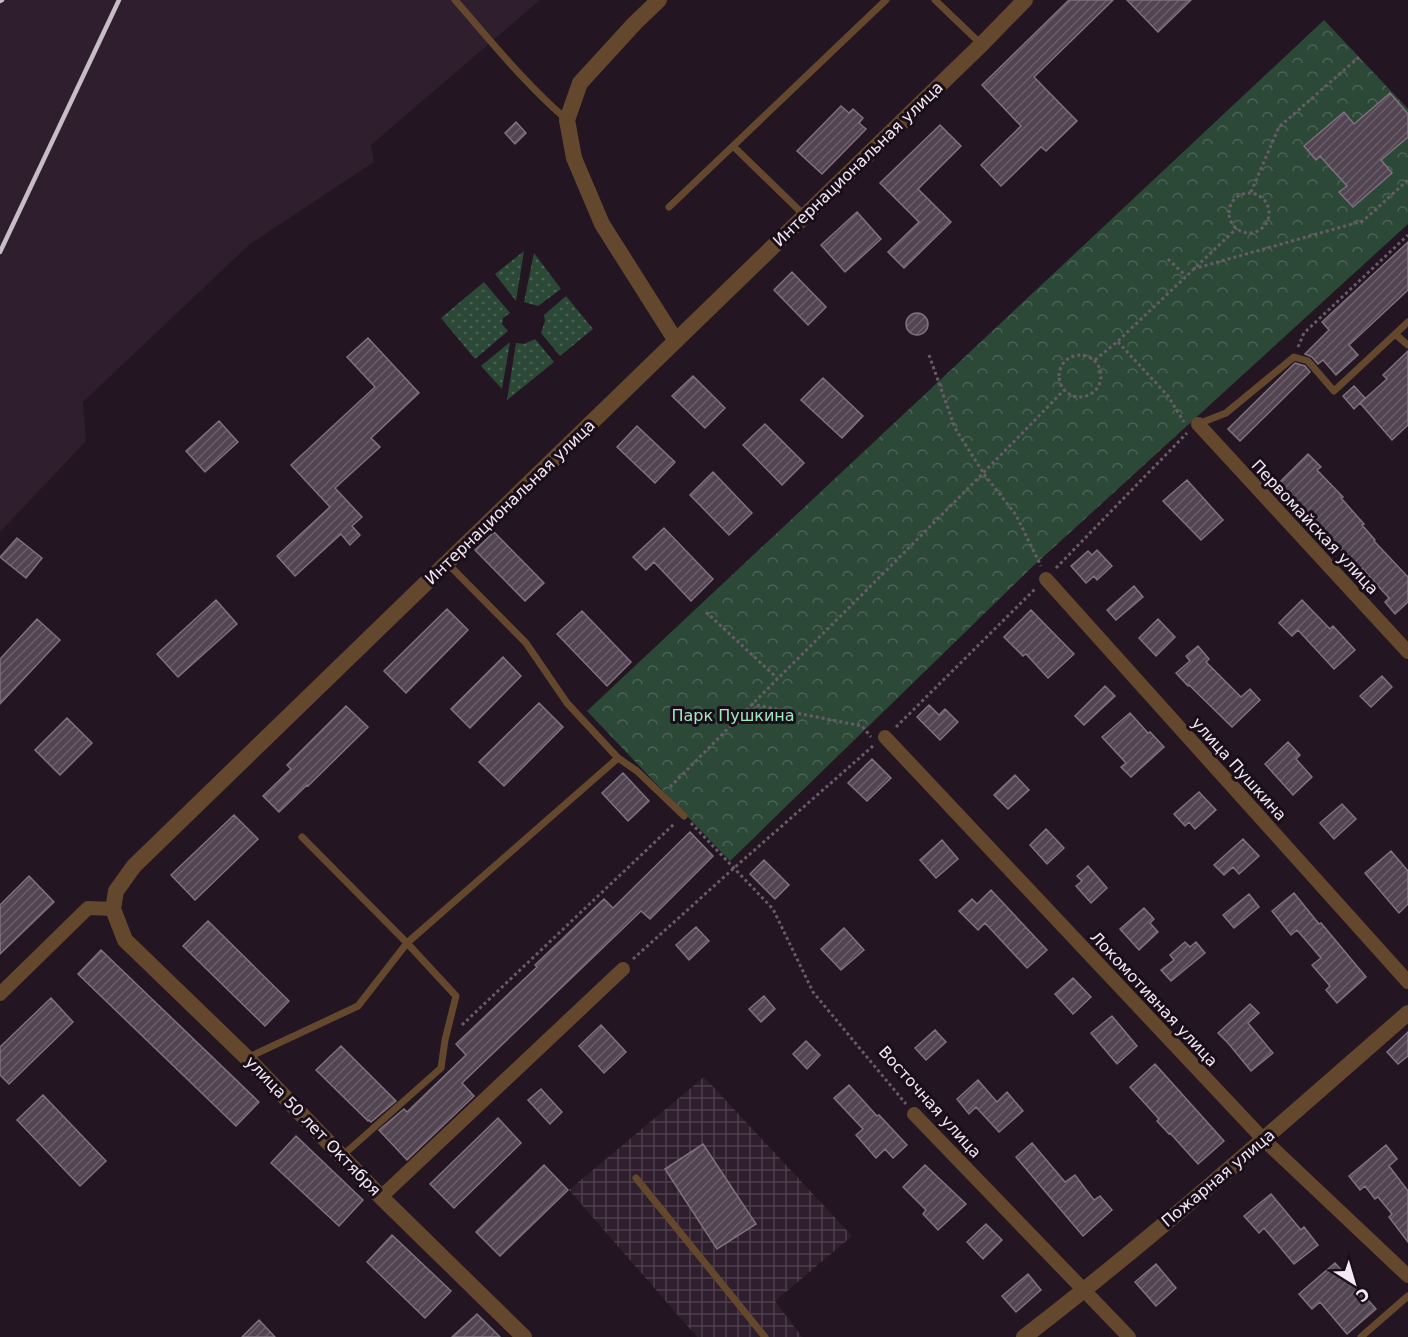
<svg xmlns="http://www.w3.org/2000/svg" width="1408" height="1337" font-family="'DejaVu Sans',sans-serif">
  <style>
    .built { fill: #2f1e2e }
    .industrial { fill: url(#industrial-grid) }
    .grass { fill: url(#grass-dots) }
    .park { fill: url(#park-crowns) }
    .building { fill: url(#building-hatch); stroke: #817180; stroke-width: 1.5 }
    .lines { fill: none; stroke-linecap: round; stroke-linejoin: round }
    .path { stroke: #685c67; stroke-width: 3; stroke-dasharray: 3 3; stroke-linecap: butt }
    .service { stroke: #64482d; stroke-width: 7 }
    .minor { stroke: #64482d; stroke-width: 14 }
    .tertiary { stroke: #64482d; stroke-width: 16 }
    .rail { stroke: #c6bdc6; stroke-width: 4.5 }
    .labels { text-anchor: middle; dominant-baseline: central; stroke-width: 6; stroke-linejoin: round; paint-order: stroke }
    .street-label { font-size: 16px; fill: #f2e9f2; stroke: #190e19 }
    .park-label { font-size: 16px; fill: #a0e8bd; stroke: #190e19 }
  </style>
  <defs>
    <pattern id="industrial-grid" width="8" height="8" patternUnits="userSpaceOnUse" patternTransform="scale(1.5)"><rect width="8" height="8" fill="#2f1e2e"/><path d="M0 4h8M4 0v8" fill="none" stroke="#4e3f4d"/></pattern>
    <pattern id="grass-dots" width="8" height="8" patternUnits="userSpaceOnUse" patternTransform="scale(1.5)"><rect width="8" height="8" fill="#2c4938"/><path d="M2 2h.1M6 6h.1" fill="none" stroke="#4b6355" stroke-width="1.8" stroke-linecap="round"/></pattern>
    <pattern id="park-crowns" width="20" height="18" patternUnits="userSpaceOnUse" patternTransform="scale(1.5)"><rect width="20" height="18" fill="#2c4938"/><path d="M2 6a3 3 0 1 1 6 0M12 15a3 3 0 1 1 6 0" fill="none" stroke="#4b6355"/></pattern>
    <pattern id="building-hatch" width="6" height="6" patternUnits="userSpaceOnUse" patternTransform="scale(1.5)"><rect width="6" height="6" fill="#524451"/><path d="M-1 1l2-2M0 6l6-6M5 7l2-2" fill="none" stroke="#6b5f6a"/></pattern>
  </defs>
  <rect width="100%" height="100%" fill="#231622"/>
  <path class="built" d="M0,0H540L371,145L374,162L250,244L83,402L86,441L0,532Z"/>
  <path class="industrial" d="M704,1077L852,1236L775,1301L802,1337H697L569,1190Z"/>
  <path class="grass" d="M524,251L516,301L495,274Z
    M534,253L561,289L538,306L524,302Z
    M484,282L510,313L503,318L502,324L508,331L475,359L441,318Z
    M566,296L593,329L560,356L541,333L545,321L544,315Z
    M535,339L554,362L507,400L516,343L524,344Z
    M510,342L502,389L481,366Z"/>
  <path class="park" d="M1324,20L1408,109V224L1030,569L730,861L587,711Z"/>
  <path class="building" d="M1069,0H1113L1034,77L1077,121L1046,151L1041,147L1001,186L981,165L1021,126L982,85Z
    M1127,0H1191L1158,32Z
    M1390,93L1408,114V137L1381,160L1392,173L1353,207L1339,192L1347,186L1320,156L1316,160L1304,146L1344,112L1354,124Z
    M841,106L849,113L853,109L863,118L859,123L866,129L822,174L797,151Z
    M516,122L526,133L515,144L505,133Z
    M940,125L961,146L918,189L951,222L904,268L888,252L919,222L880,183Z
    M857,212L881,239L845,272L821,245Z
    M1408,242V290L1349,345L1358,355L1336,375L1323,360L1318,364L1312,357L1305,354L1329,330L1322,322Z
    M792,272L826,307L808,325L774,290Z
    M906 324a11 11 0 1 1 22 0a11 11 0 1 1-22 0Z
    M368,338L419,393L371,438L380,447L335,488L362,517L352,526L360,535L350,545L341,534L295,576L277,556L330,507L291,465L375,387L347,357Z
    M1408,351V425L1392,440L1360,403L1387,379L1383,375Z
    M1295,363L1305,366L1310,372L1240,441L1228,429Z
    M693,376L725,408L705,428L672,396Z
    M823,378L863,416L842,438L801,400Z
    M1354,386L1365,398L1354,409L1343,396Z
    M219,421L238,442L205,472L186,451Z
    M765,424L804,463L782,485L743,445Z
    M637,426L675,462L655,483L617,447Z
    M1308,454L1321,467L1317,470L1343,497L1341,498L1364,524L1362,525L1375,540L1374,541L1408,577V602L1395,614L1385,602L1389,598L1362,568L1360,570L1292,496L1289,498L1276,486Z
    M713,472L752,513L729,535L690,495Z
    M1187,480L1223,520L1201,540L1163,501Z
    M664,528L713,579L691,601L654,562L646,570L633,557Z
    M494,532L544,583L525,601L475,550Z
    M17,538L42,558L26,578L0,557Z
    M1097,550L1112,566L1097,580L1094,576L1086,583L1071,566L1088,551L1092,555Z
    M1134,586L1143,597L1116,620L1107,610Z
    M216,600L237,624L178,677L157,654Z
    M1302,600L1330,629L1333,626L1355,650L1334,669L1298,630L1292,636L1279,623Z
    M447,609L468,630L406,693L384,671Z
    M1031,610L1074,654L1048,678L1026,654L1023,656L1004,637Z
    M582,611L631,662L607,686L557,634Z
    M37,619L60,640L0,704V659Z
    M1158,619L1175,637L1156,656L1139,638Z
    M1198,646L1209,659L1206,662L1241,697L1250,689L1260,700L1232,727L1189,685L1188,686L1176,673L1190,661L1186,656Z
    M503,657L521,676L470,728L451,709Z
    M1382,676L1392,687L1371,707L1360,696Z
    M1105,686L1115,696L1084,725L1075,716Z
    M539,703L563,727L504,786L479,762Z
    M929,705L939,715L945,709L958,722L940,740L917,717Z
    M346,706L368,727L308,786L307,785L279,812L263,796L291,769L287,765Z
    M1130,713L1148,733L1150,732L1164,747L1131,777L1121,767L1126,763L1102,737Z
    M67,718L92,743L60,775L35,750Z
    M1288,742L1300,755L1296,759L1312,777L1293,795L1265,764Z
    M872,759L891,778L867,801L848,783Z
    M623,773L649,801L628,821L602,793Z
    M1015,775L1029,790L1008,809L994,795Z
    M1199,792L1216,810L1195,829L1189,822L1185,826L1174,814Z
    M1342,804L1356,819L1334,839L1320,823Z
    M234,815L258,839L195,900L171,875Z
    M1046,829L1064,848L1047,864L1030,845Z
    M690,832L713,856L650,919L641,911L462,1083L474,1096L407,1160L379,1130L404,1109L407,1112L466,1055L456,1044L537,967L535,965L604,899L613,908Z
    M1243,839L1259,856L1239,874L1233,867L1224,875L1214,865Z
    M942,840L958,859L936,878L920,860Z
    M1391,851L1408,871V904L1399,913L1365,873Z
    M764,860L789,885L775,899L750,874Z
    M1088,866L1107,888L1091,903L1076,886L1082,881L1077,876Z
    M29,876L54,902L0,954V905Z
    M991,890L1047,950L1027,968L985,923L978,930L959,911L972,899L977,904Z
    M1294,893L1319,924L1321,923L1366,977L1337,1003L1326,990L1330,986L1312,965L1321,958L1297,930L1291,935L1272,911Z
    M1249,894L1259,907L1234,928L1223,915Z
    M1144,908L1154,919L1150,923L1158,932L1139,950L1120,929Z
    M208,921L289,1001L265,1026L183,946Z
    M696,927L709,941L689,960L676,945Z
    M844,928L864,950L841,970L821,949Z
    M1185,942L1190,947L1196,942L1205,953L1171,981L1161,970L1174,960L1170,955Z
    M101,950L259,1102L236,1126L78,974Z
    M1073,978L1091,997L1073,1014L1055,994Z
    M764,996L775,1009L761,1022L749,1009Z
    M51,998L73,1022L9,1084L0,1075V1047Z
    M1250,1004L1259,1013L1248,1023L1273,1053L1251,1071L1228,1043L1218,1033Z
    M1112,1016L1137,1046L1117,1064L1091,1033Z
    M601,1025L626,1052L604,1073L579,1046Z
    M935,1030L946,1042L926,1060L915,1048Z
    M1408,1032V1056L1398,1064L1387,1052Z
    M806,1041L820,1055L807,1069L793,1054Z
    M341,1046L396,1101L371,1122L369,1120L368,1121L316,1070Z
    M1155,1064L1224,1141L1198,1164L1170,1133L1169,1134L1157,1121L1159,1119L1130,1087Z
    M978,1080L997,1102L1007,1092L1023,1111L999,1132L976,1107L969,1114L957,1099Z
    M849,1085L877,1116L879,1115L907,1145L893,1158L885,1149L876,1158L856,1135L863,1129L834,1098Z
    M541,1089L562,1112L550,1124L528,1100Z
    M43,1095L106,1161L80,1186L17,1120Z
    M498,1118L521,1143L454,1208L430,1184Z
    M296,1136L363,1200L339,1226L271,1163Z
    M1032,1143L1065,1182L1075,1175L1094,1200L1100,1196L1112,1210L1083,1236L1016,1157Z
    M703,1144L756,1224L717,1249L665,1169Z
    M1386,1145L1397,1159L1389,1166L1408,1191V1242L1389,1217L1392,1214L1378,1197L1375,1199L1365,1186L1360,1190L1349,1176Z
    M544,1165L568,1190L500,1256L476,1232Z
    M925,1165L966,1204L938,1230L923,1214L926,1210L903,1187Z
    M1271,1194L1301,1230L1304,1227L1318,1245L1294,1264L1264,1228L1259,1233L1244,1216Z
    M986,1224L1002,1240L983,1259L967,1242Z
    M392,1235L451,1291L425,1318L367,1262Z
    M1335,1263L1376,1309L1347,1334L1320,1302L1312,1309L1299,1294Z
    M1156,1264L1176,1288L1156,1306L1135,1282Z
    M1028,1274L1041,1290L1016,1312L1002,1296Z
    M477,1314L500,1337H452Z
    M259,1320L275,1337H242Z"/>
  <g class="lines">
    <path class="path" d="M1251,192L1279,127L1359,57
      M1229 213a20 20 0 1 1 40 0a20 20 0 1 1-40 0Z
      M1168,259L1186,276
      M1193,269L1363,221L1408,180
      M1118,342L1168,396L1184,422
      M1298,347L1304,333L1408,235
      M1059 376a21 21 0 1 1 42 0a21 21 0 1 1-42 0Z
      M929,355L955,428L984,474L1016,515L1041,566
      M1095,360L1118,341L1237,228
      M1056,568L1187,433
      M706,612L777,678
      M751,704L862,726L871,737
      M896,727L1036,588
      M670,787C801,654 935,524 1064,390
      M691,823L773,909L813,992L906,1104
      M633,959L734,868L873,746
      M462,1025L675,823"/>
    <path class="service" d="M455,0C491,41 525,84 566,119
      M935,0L981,44
      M733,146L804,215
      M669,207L886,0
      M1395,334L1408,345
      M1198,424L1226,413L1294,357L1308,361L1334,391L1408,322
      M447,563L526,643L567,703L618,758L637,771L684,816
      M302,837L407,943L456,996L445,1040L441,1068L342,1156
      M247,1058L358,1006L407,943L618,758
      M636,1178L765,1337
      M1361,1337L1408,1296"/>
    <path class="minor" d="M1198,424L1408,652
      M1046,579L1408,982
      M885,737L1264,1140L1408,1276
      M0,994L88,908L113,909
      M914,1114L1129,1337
      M381,1197L623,969"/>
    <path class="tertiary" d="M659,0L635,23L580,83L567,120L574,158L602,224L676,341
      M524,1337L381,1197L247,1058L125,940L113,909L116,891L134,866L982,44L1025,0
      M1024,1337C1157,1235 1282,1123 1408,1013"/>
    <path class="rail" d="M0,1L2,0
      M0,252L119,0"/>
  </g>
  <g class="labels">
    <g class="street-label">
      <text transform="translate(858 164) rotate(-44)">Интернациональная улица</text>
      <text transform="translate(510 502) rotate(-44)">Интернациональная улица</text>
      <text transform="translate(1315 527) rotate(47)">Первомайская улица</text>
      <text transform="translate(1239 769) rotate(48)">улица Пушкина</text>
      <text transform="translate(1154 999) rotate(47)">Локомотивная улица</text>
      <text transform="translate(930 1102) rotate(48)">Восточная улица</text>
      <text transform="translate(313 1126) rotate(46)">улица 50 лет Октября</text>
      <text transform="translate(1218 1178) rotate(-40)">Пожарная улица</text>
    </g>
    <g class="park-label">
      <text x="733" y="715">Парк Пушкина</text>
    </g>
  </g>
  <g transform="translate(1354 1283) rotate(143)" stroke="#190e19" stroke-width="4.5" paint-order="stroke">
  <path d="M0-4.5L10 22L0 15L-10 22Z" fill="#f2e9f2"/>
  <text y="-9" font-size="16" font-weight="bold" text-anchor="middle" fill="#f2e9f2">С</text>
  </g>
</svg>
